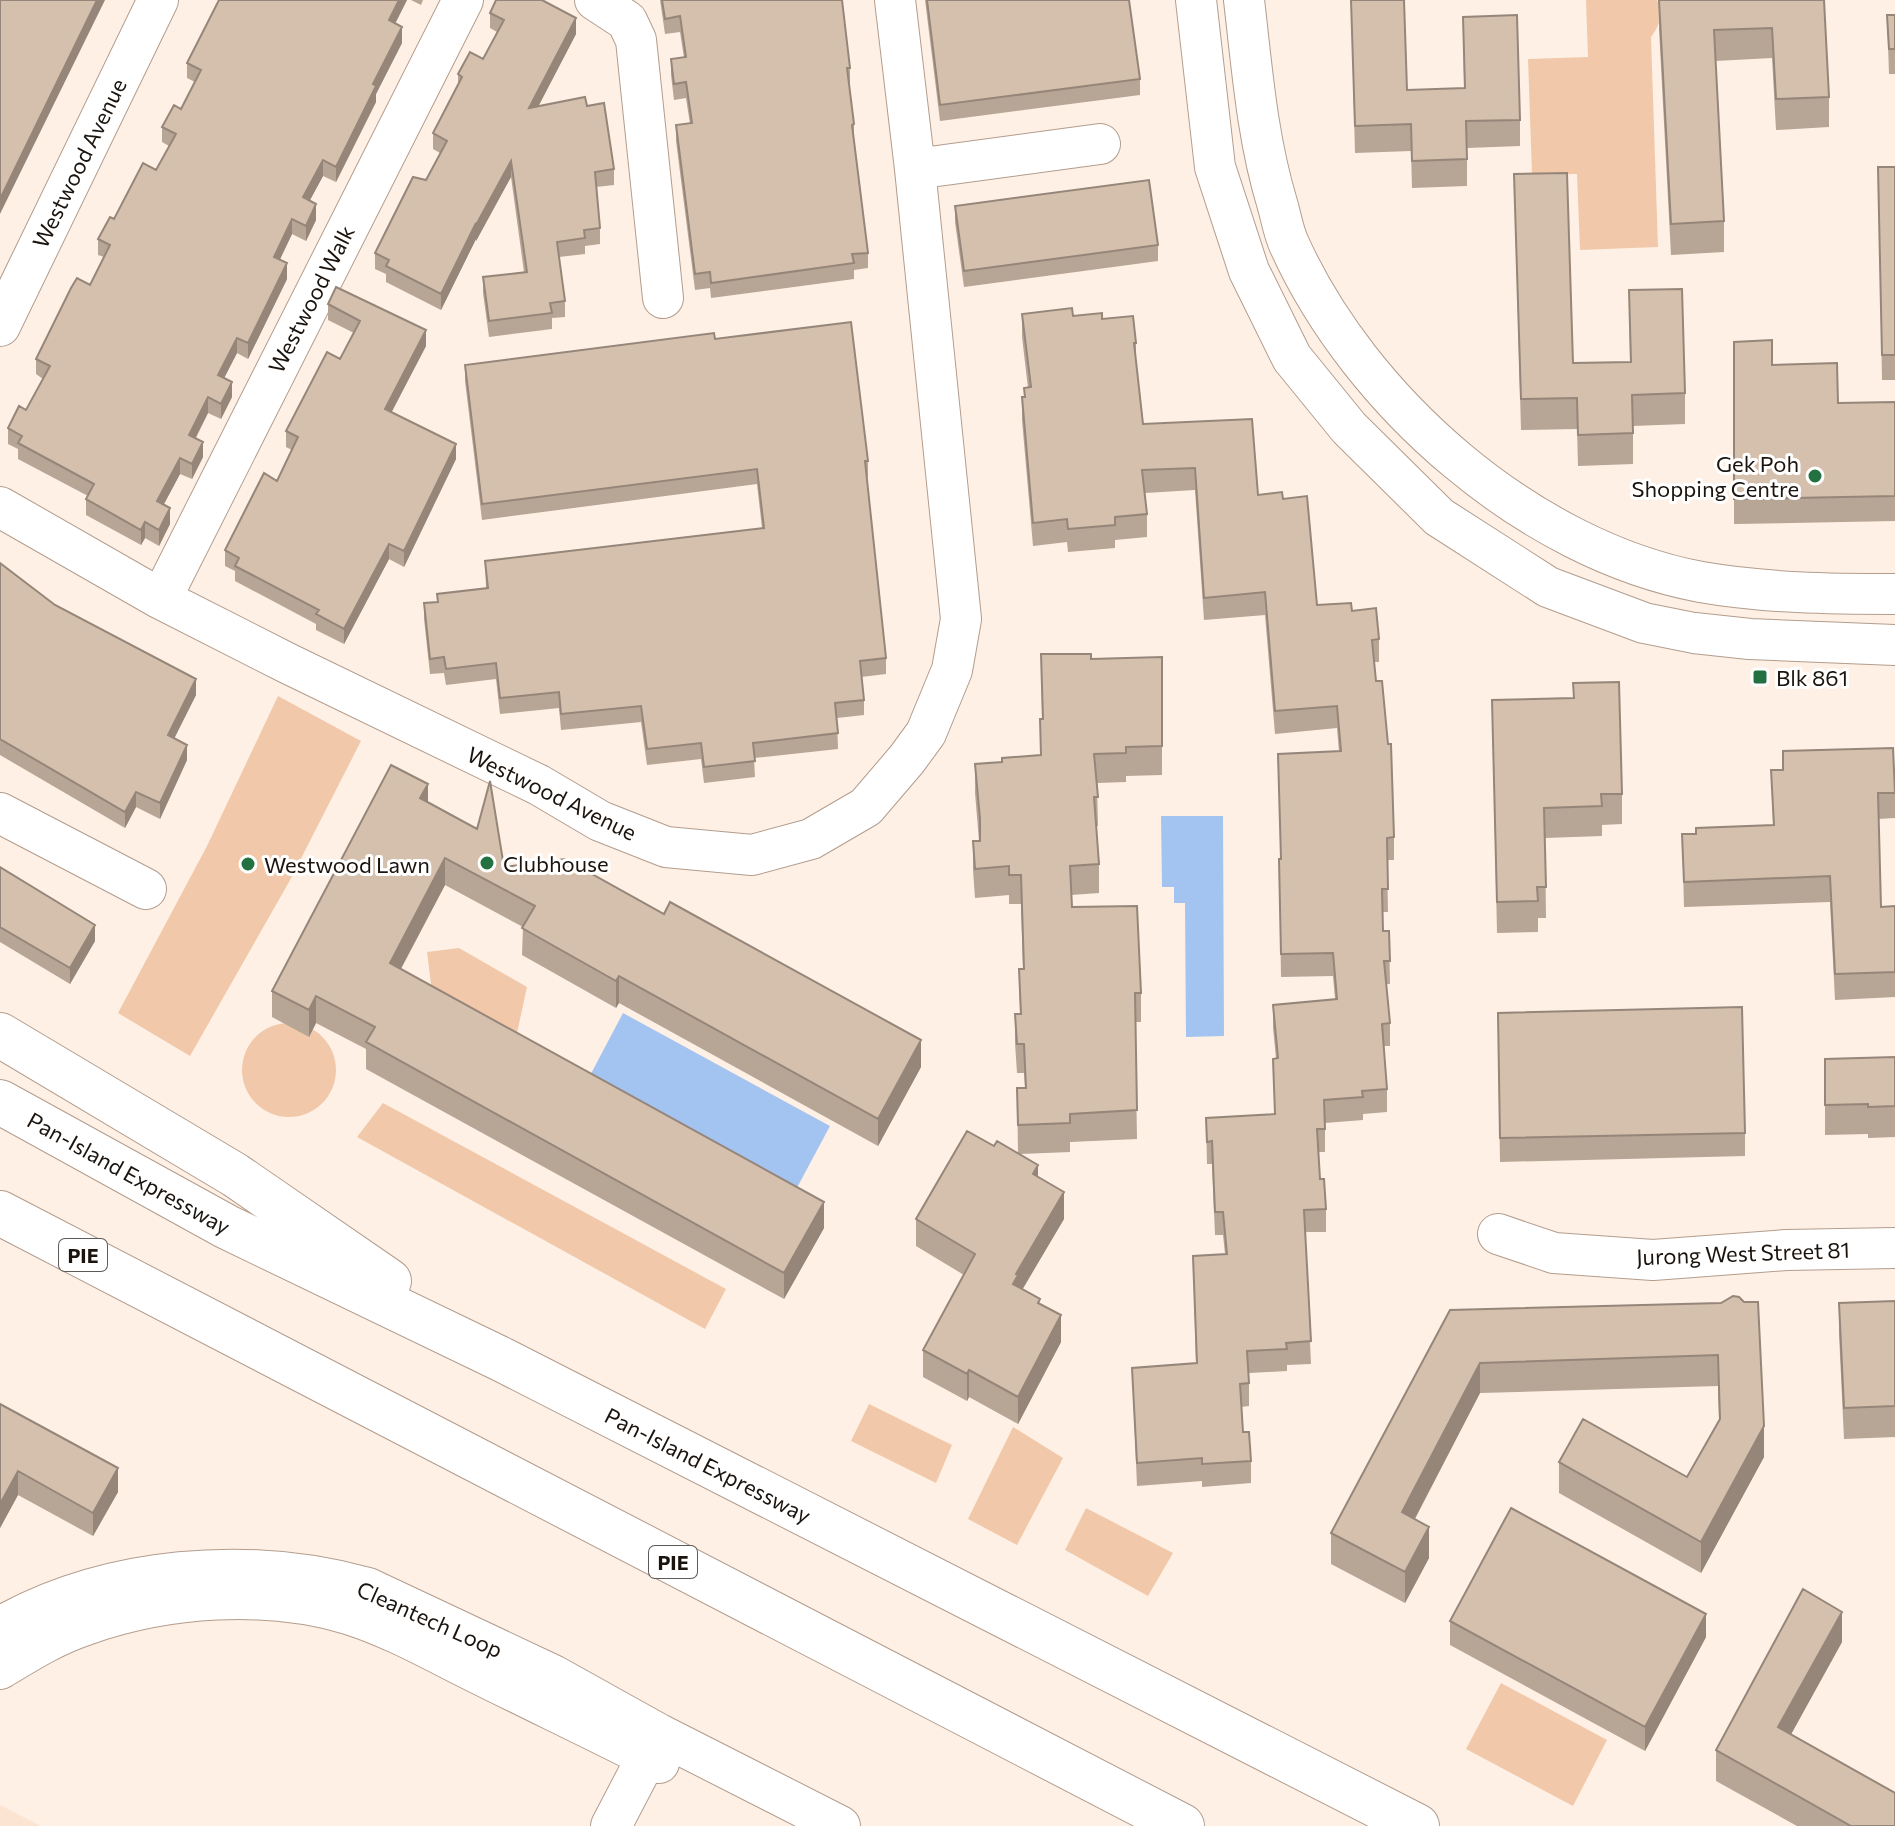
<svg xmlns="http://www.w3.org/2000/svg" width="1895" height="1826" font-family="Commissioner,sans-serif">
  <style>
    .built { fill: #fce4d2 }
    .green { fill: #f1c9aa }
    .water { fill: #a3c4f0 }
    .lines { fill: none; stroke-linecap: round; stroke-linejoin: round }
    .minor-casing { stroke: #b39d8d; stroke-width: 42 }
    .highway-casing { stroke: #b39d8d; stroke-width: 46 }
    .minor { stroke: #fff; stroke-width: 40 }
    .highway { stroke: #fff; stroke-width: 44 }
    .wall { fill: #b7a595 }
    .shaded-wall { fill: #958679 }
    .building { fill: #d5c0ad; stroke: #958679; stroke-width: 2 }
    .poi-dot { fill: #237140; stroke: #fff; stroke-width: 3 }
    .labels { text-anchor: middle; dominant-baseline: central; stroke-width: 6; stroke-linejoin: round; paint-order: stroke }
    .shield { fill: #fff; stroke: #5f5a56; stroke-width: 2 }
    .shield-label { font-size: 20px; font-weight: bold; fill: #1b130d }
    .street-label { font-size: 22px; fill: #1b130d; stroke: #fff }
    .poi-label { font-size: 22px; fill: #1b130d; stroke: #fff; text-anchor: start }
  </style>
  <rect width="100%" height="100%" fill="#fef0e5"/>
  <path class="built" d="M0,1805L41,1826H0Z"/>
  <path class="green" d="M1586,0H1657C1663,14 1660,25 1651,37L1658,247L1580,250L1577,174L1532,175L1528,59L1588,57Z
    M278,696L361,741L289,882L190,1056L118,1013L207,846Z
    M459,948L527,987L515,1042L433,1000L427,952Z
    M242 1070a47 47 0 1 1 94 0a47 47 0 1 1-94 0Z
    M383,1103L726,1289L705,1329L357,1137Z
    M869,1404L952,1445L936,1483L851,1441Z
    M1013,1427L1063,1458L1017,1545L968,1519Z
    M1086,1508L1173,1553L1148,1596L1065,1550Z
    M1501,1683L1607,1740L1573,1806L1466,1749Z"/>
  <path class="water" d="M1161,816H1223L1224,1036L1186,1037L1185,903H1174V887H1162Z
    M623,1013L830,1126L792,1197L585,1085Z"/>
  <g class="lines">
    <defs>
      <path id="minor" d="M595,0L627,21L636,40L663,298
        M1196,0L1215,167L1249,271L1292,358L1349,428L1439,517L1548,587L1644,623L1694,633L1750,639L1895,645
        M1244,0C1252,68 1257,137 1277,203C1281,216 1283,231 1289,244C1360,402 1529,550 1701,582C1764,593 1831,594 1895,594
        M915,169L1100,144
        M0,326L158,0
        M0,507L159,598L287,663L539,785L600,821L666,847L752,855L811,839L866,807L907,759L926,733L952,670L961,619L915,169L895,0
        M159,598L170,581L463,0
        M0,813L146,889
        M1498,1234L1554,1253L1653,1260L1786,1250L1895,1248
        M0,1627C108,1566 249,1555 368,1588L553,1675L659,1734L840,1826
        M0,1669C28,1652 55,1635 86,1625C167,1596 266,1590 348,1614C390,1627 431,1650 469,1669C533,1701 596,1731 659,1763
        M611,1826L659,1734"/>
      <path id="highway" d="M0,1035L235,1175L389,1281
        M0,1102L227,1227L503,1360L1417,1826
        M0,1213L1182,1826"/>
    </defs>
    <use href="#minor" class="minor-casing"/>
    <use href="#highway" class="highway-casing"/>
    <use href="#minor" class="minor"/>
    <use href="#highway" class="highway"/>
  </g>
  <path class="wall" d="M407,0L395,23L402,43L376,94V102L336,182L323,176L310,200L316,220L306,241L292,234L280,259L287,279L248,359L237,353L224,378L232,397L221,419L208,413L196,438L203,457L192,479L180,474L164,504L170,524L159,546L145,538L141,545L86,515V499L88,496L18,459V449L8,444V428L26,410L43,379L36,374V359L90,285L104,257L98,255V239L156,170L169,146L162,142V127L181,109L195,82L187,78V63Z
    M411,0H423L421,5Z
    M660,0H842L850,68V83H849L854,124V140L868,253V268L854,270V279L711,298L710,288L695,290L676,141V125L690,124L686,98L674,100L671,75V59L684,58L680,32L665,34Z
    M925,0H1129L1140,79V95L940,121Z
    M1351,0H1404L1407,90L1464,88L1463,17L1520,120V146L1467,148V186L1412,188L1411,151L1355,153Z
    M1659,0H1824L1829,97V127L1776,130L1772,58L1715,61L1724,221V252L1671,255L1659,29Z
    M490,13L576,34L538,107L587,106L614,169V185L596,187L600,228V244L585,246V254L559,257L565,301V317L552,318V329L489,337L483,293V277L524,272L511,177L476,241V239L441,310L386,282V274L375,269V253L426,180L440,153L433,149V133L458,84V74L483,59L497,32L490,28Z
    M1887,15H1895V74H1889Z
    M1878,167H1895V380H1882Z
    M1514,174L1573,363L1630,362L1629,290L1685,393V424L1633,426V464L1578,466L1577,429L1521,430Z
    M955,206L1158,245V261L964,287L955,222Z
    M328,304L426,346L391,412L456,459L404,567L389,559L344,644L316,630V624L235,581V571L225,566V550L277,481L292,450L286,447V431L340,359L354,333L328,320Z
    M1022,314L1073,316L1102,319L1136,343V366L1143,424L1258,495L1283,499L1317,605L1352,611L1379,639V662H1374L1394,837V860H1387L1388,912H1383V931H1389L1390,984H1386L1390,1023V1046H1384L1387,1089V1112L1363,1114V1120L1325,1123V1152H1318L1320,1179L1326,1209V1232H1305L1311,1364L1287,1365V1371L1249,1373V1406L1241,1407L1243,1432L1251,1461V1483L1202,1487V1481L1137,1486L1132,1368L1196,1363L1193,1256L1225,1254L1223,1235H1215L1212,1164H1207L1206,1118L1275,1114L1273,1059L1276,1058L1273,1028V1005L1335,999L1333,976L1281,977L1279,859H1281L1278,754L1339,752L1337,728L1275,734L1265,615L1204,620L1195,490L1145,493L1147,514V537L1115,540V548L1068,552L1067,542L1033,546L1022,420V397H1024V388H1028L1022,337Z
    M715,339L868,461V477H866L886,658V674L861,677L864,700V715L837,718L838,749L754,758L755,777L704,783L701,759L647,765L641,722L561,730L559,708L500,714L496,679L446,685L444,673L430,674L424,619V603L437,602V594L486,588L485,561L762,528L757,484L482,520L465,381V365Z
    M1734,342L1838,403L1895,402V521L1734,524Z
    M0,563L55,605L196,695L174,738L187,760L160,819L136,807L125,828L0,755Z
    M1041,654L1091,659L1162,657V775L1126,776V782L1097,783L1098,826H1096L1099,864V893L1071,895L1072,907L1141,993V1022H1135L1137,1139L1070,1142V1152L1020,1154L1038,1177L1064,1219L1022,1289L1040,1304L1061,1342L1018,1424L969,1397L967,1401L923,1377V1350L964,1275L916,1246V1219L994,1146L1018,1153L1017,1088H1025L1024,1073H1017L1015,1043V1014H1020L1019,969H1023L1021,904H1009V895L975,898L973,870V841H979L975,793V764L1002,762L1040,755V719H1042Z
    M1492,700L1622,794V824L1602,825V836L1545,838L1546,918H1538V932L1497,933Z
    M1771,770L1895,793V818L1878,819L1881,907L1895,906V997L1835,1000L1830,902L1684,907L1682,834H1696L1773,825Z
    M428,802L504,867L921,1067L878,1146L619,1003L616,1008L522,955L523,927L445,885L401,969L824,1228L784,1299L366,1069V1049L316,1023L309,1037L272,1017V991Z
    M0,867L95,941L70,984L0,942Z
    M1498,1036L1745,1133V1156L1500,1162Z
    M1895,1057V1137L1868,1138V1134L1825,1135V1059Z
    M1895,1301V1437L1844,1439L1839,1334V1303Z
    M1721,1303L1764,1457L1701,1573L1559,1493V1462L1687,1477L1719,1420L1718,1386L1480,1393L1415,1519L1429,1558L1405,1603L1331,1564V1533L1450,1310Z
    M0,1404L118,1492L93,1536L18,1495L0,1528Z
    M1450,1621L1706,1637L1645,1751L1450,1645Z
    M1842,1642L1791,1734L1895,1826H1797L1716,1781V1750Z"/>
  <path class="shaded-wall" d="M97,0H105L0,214V199Z
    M399,0H407L389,36V20Z
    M576,18V34L529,124V108Z
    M402,27V43L376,94V102L336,182V167L373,84Z
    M323,160V176L303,213V197Z
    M511,161V177L476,241V225Z
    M316,204V220L306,241V226Z
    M292,219V234L274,272V257Z
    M476,223V239L441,310V294Z
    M287,263V279L248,359V343Z
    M426,330V346L385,425V409Z
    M237,338V353L218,390V375Z
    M232,382V397L221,419V404Z
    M208,397V413L189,450V435Z
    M203,442V457L192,479V464Z
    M456,444V459L404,567V551Z
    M180,458V474L157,517V501Z
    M170,508V524L159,546V530Z
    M145,522V538L141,545V530Z
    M389,544V559L344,644V629Z
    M196,679V695L168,751V735Z
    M187,745V760L160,819V803Z
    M428,784V811L420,798Z
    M136,792V807L125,828V812Z
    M445,858V885L390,989V963Z
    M95,925V941L70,984V968Z
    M619,976V1003L616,1008V981Z
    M316,996V1023L309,1037V1010Z
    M921,1040V1067L878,1146V1119Z
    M1038,1165V1192L1033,1174Z
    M1064,1192V1219L1018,1297L1013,1284L1016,1274Z
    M824,1202V1228L784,1299V1273Z
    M1061,1315V1342L1018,1424V1397Z
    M1480,1363V1393L1402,1543V1512Z
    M969,1370V1397L967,1401V1374Z
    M1764,1426V1457L1701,1573V1542Z
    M118,1468V1492L93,1536V1513Z
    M18,1471V1495L0,1528V1504Z
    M1429,1527V1558L1405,1603V1572Z
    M1842,1612V1642L1778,1758V1727Z
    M1706,1614V1637L1645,1751V1727Z"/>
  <path class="building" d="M0,0H97L0,199Z
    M219,0H399L389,20L402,27L373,84L376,86L336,167L323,160L303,197L316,204L306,226L292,219L274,257L287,263L248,343L237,338L218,375L232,382L221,404L208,397L189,435L203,442L192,464L180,458L157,501L170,508L159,530L145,522L141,530L86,499L94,484L18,443L22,436L8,428L19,406L26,410L50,366L36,359L71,288L77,278L90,285L110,245L98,239L110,217L114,219L143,163L156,170L176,134L162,127L174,105L181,109L201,70L187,63Z
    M496,0H542L576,18L529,108L585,97L587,106L604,103L614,169L595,172L600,228L584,230L585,238L557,242L565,301L550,303L552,313L489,321L483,277L527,272L511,161L476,225V223L441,294L386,266L389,260L375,253L413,177L426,180L447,141L433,133L462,77L458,74L470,52L483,59L504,20L490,13Z
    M662,0H842L850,68H847L854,124L852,125L868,253L852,254L854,263L711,283L710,272L695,274L676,125L692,123L686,82L674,84L671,59L686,57L680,16L665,19Z
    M927,0H1129L1140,79L940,105Z
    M1351,0H1404L1407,90L1465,88L1463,17L1517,15L1520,120L1466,121L1467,159L1412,161L1411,124L1355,126Z
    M1659,0H1824L1829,97L1776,99L1772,28L1714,30L1724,221L1671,224Z
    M1887,15H1895V49H1889Z
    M1878,167H1895V355H1882Z
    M1567,173L1573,363L1631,362L1629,290L1682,289L1685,393L1632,395L1633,433L1578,435L1577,398L1521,399L1514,174Z
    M1149,180L1158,245L964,271L955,206Z
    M336,287L426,330L385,409L456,444L404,551L389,544L344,629L316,614L319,610L235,566L239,558L225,550L264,473L277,481L298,437L286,431L327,352L340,359L360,321L328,304Z
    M1072,308L1073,316L1102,313V319L1133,316L1136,343H1134L1143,424L1252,419L1258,495L1282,492L1283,499L1307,496L1317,605L1351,603L1352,611L1376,608L1379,639L1372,640L1376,681H1382L1388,744H1391L1394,837L1387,838L1388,889H1382L1383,931H1389L1390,961H1384L1390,1023L1382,1024L1387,1089L1362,1091L1363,1097L1324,1100L1325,1129H1317L1320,1179H1324L1326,1209L1304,1210L1311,1341L1286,1343L1287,1349L1247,1351L1249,1383L1240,1384L1243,1432H1249L1251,1461L1202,1464V1458L1137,1463L1132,1368L1197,1363L1193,1256L1227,1254L1223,1212H1215L1212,1141L1207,1142L1206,1118L1275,1114L1273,1059L1278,1058L1273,1005L1337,999L1333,953L1281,954L1279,859H1281L1278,754L1341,751L1337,706L1275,711L1265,592L1204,598L1195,468L1142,470L1147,514L1115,517V525L1068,529L1067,519L1033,523L1022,397H1025L1024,388L1031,387L1022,314Z
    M851,322L868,461H865L886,658L860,661L864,700L835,703L838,733L753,743L755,761L704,767L701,743L647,749L641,706L561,714L559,692L500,698L496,663L446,669L444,657L430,659L424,603L438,602L437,594L488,588L485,561L764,528L757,469L482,504L465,365L714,333L715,339Z
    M1772,340V365L1837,363L1838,403L1895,402V496L1734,499V342Z
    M0,563L55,605L196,679L168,735L187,745L160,803L136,792L125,812L0,739Z
    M1041,654H1091V659L1162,657V746L1126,747V753L1094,754L1098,797H1094L1099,864L1070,866L1072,907L1137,906L1141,993H1135L1137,1110L1070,1114V1123L1018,1125L1017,1088H1026L1024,1044H1017L1015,1014H1021L1019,969H1024L1021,875H1009V866L975,869L973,841H980V819L975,764L1002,762V758L1041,755L1040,719H1043Z
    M1619,682L1622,794H1601L1602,806L1544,808L1546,887H1537L1538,901L1497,902L1492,700L1574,698L1573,683Z
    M1893,748L1895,793H1878L1881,907L1895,906V972L1835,974L1830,876L1684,882L1682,834H1696V828L1774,825L1771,770H1783V751Z
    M391,765L428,784L420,798L477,829L490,781L504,867L565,859L664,914L670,902L921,1040L878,1119L619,976L616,981L522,928L535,906L445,858L390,963L824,1202L784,1273L366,1042L375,1027L316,996L309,1010L272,991Z
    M0,867L95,925L70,968L0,927Z
    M1742,1007L1745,1133L1500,1138L1498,1013Z
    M1895,1057V1106L1868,1107V1104L1825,1105V1059Z
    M967,1131L994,1146L997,1141L1038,1165L1033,1174L1064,1192L1016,1274L1018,1275L1013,1284L1040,1299L1038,1303L1061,1315L1018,1397L969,1370L967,1374L923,1350L975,1254L916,1219Z
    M1733,1296L1739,1297L1744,1302H1758L1764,1426L1701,1542L1559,1462L1583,1419L1687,1477L1720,1419L1718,1355L1480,1363L1402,1512L1429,1527L1405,1572L1331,1533L1450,1310L1721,1303Z
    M1895,1301V1406L1844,1408L1839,1303Z
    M0,1404L118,1468L93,1513L18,1471L0,1504Z
    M1511,1508L1706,1614L1645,1727L1450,1621Z
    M1803,1589L1842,1612L1778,1727L1895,1793V1826H1851L1716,1750Z"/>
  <g class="poi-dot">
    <circle cx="1815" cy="476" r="8"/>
    <rect x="1752" y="669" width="16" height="16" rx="4"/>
    <circle cx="487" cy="863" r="8"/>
    <circle cx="248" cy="864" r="8"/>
  </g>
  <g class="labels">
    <g class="shield">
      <rect x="59" y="1239" width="48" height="32" rx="6"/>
      <rect x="649" y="1546" width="48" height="32" rx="6"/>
    </g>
    <g class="shield-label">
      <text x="83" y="1255">PIE</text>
      <text x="673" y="1562">PIE</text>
    </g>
    <g class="street-label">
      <text transform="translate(79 163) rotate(-64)">Westwood Avenue</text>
      <text transform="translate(311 299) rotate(-63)">Westwood Walk</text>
      <text transform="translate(552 793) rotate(26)">Westwood Avenue</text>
      <text transform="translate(129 1173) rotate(29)">Pan-Island Expressway</text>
      <text transform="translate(1743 1253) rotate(-2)">Jurong West Street 81</text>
      <text transform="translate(708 1465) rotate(27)">Pan-Island Expressway</text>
      <text transform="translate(430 1619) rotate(24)">Cleantech Loop</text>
    </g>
    <g class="poi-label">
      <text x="1799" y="463" text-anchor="end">Gek Poh<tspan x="1799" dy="25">Shopping Centre</tspan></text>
      <text x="1776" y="677">Blk 861</text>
      <text x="503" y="863">Clubhouse</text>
      <text x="264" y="864">Westwood Lawn</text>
    </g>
  </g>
</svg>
